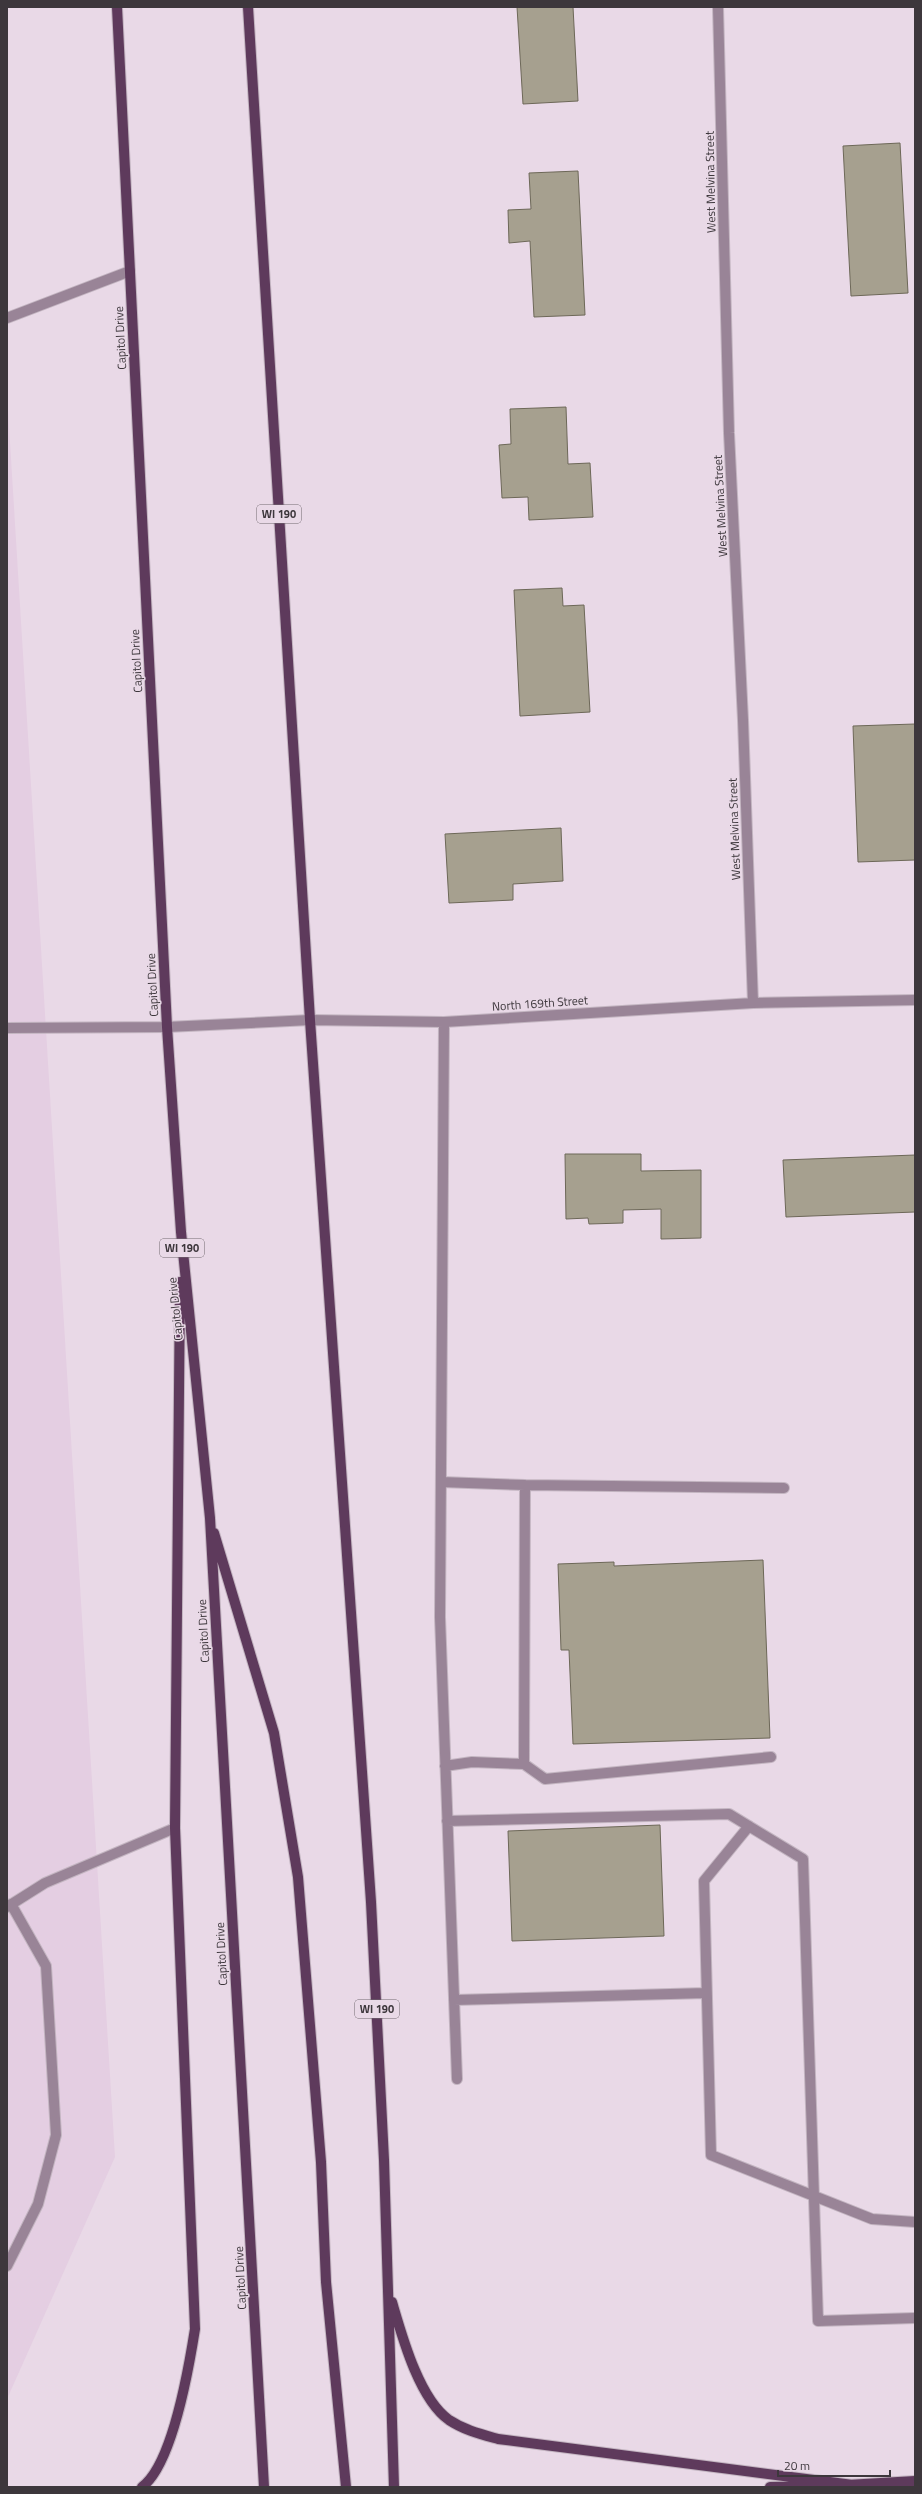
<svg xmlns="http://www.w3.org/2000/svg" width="922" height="2494" font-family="'Titillium Web',sans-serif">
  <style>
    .built { fill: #e4cee2 }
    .building { fill: #a6a08f; stroke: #6d6858 }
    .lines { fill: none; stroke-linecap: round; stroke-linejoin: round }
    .minor-casing { stroke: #c3b5c1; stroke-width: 12 }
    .major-casing { stroke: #c3b5c1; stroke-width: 12 }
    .minor { stroke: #998497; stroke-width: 10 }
    .major { stroke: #5e3a5c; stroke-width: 10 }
    .labels { text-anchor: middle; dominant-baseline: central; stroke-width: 3; stroke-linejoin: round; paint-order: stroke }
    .shield { fill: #e9d9e7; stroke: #71686f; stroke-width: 1 }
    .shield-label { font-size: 11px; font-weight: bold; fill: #3d373c }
    .street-label { font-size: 12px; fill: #3d373c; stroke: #e9d9e7 }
  </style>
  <rect width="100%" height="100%" fill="#e9d9e7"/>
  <path class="built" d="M7,393L115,2157L7,2399Z"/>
  <path class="building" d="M517,7H573L578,101L523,104Z
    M900,143L908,293L851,296L843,146Z
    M578,171L585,315L534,317L530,241L509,243L508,210L531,209L529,173Z
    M566,407L568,464L590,463L593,517L529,520L528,497L502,498L499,445L511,444L510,409Z
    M562,588L563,606L584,605L590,712L520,716L514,590Z
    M915,724V860L858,862L853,726Z
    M561,828L563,881L513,884V900L449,903L445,834Z
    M565,1154H641V1171L701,1170V1238L661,1239V1209L623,1210V1223L589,1224L588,1218L566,1219Z
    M915,1155V1212L786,1217L783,1160Z
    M763,1560L770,1738L573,1744L569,1650H561L558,1564L614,1562V1566Z
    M660,1825L664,1936L512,1941L508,1831Z"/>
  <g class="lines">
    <defs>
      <path id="minor" d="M718,7L729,433L743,720L753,1003
        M7,318L130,271
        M444,1022L440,1617L457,2079
        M7,1028L167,1027L310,1020L444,1022L753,1003L915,1000
        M441,1482L525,1485L524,1764L472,1762L445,1766
        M525,1485L784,1488
        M524,1764L545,1779L771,1757
        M447,1821L729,1814L803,1859L818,2321L915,2318
        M749,1826L704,1881L711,2155L872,2219L915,2222
        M7,1907L45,1883L175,1828
        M454,2000L706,1993
        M7,2266L38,2204L56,2135L46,1966L11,1904"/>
      <path id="major" d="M117,7L167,1027L181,1232L210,1518L264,2487
        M248,7L310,1020L371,1902L384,2160L394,2487
        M214,1533L274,1733L298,1877L321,2162L326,2282L346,2487
        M392,2302C402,2336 419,2399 449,2420C464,2430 480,2434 498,2439L853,2485
        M847,2485L915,2481
        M142,2487C173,2464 189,2367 195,2329L175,1828L180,1282
        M770,2487L821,2486"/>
    </defs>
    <use href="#minor" class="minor-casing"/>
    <use href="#major" class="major-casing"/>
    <use href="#minor" class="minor"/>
    <use href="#major" class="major"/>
  </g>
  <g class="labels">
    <g class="shield">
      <rect x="257" y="505" width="44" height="18" rx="3"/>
      <rect x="160" y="1239" width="44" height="18" rx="3"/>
      <rect x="355" y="2000" width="44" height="18" rx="3"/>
    </g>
    <g class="shield-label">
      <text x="279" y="514">WI 190</text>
      <text x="182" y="1248">WI 190</text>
      <text x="377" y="2009">WI 190</text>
    </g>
    <g class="street-label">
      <text transform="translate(710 182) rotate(-91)">West Melvina Street</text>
      <text transform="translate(120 338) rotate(-93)">Capitol Drive</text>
      <text transform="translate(720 506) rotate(-93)">West Melvina Street</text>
      <text transform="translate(136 661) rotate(-93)">Capitol Drive</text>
      <text transform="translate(734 829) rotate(-92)">West Melvina Street</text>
      <text transform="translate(152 985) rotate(-93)">Capitol Drive</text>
      <text transform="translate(540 1003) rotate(-4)">North 169th Street</text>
      <text transform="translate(175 1309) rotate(-96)">Capitol Drive</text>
      <text transform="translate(203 1631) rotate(-93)">Capitol Drive</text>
      <text transform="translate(221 1954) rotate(-93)">Capitol Drive</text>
      <text transform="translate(240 2278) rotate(-93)">Capitol Drive</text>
    </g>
  </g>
  <rect width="922" height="2494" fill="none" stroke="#3d373c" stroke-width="16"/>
  <path d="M778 2470v6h112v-6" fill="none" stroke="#3d373c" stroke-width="2"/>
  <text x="784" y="2470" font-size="12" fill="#3d373c" stroke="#e9d9e7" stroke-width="3" paint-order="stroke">20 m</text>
</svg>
